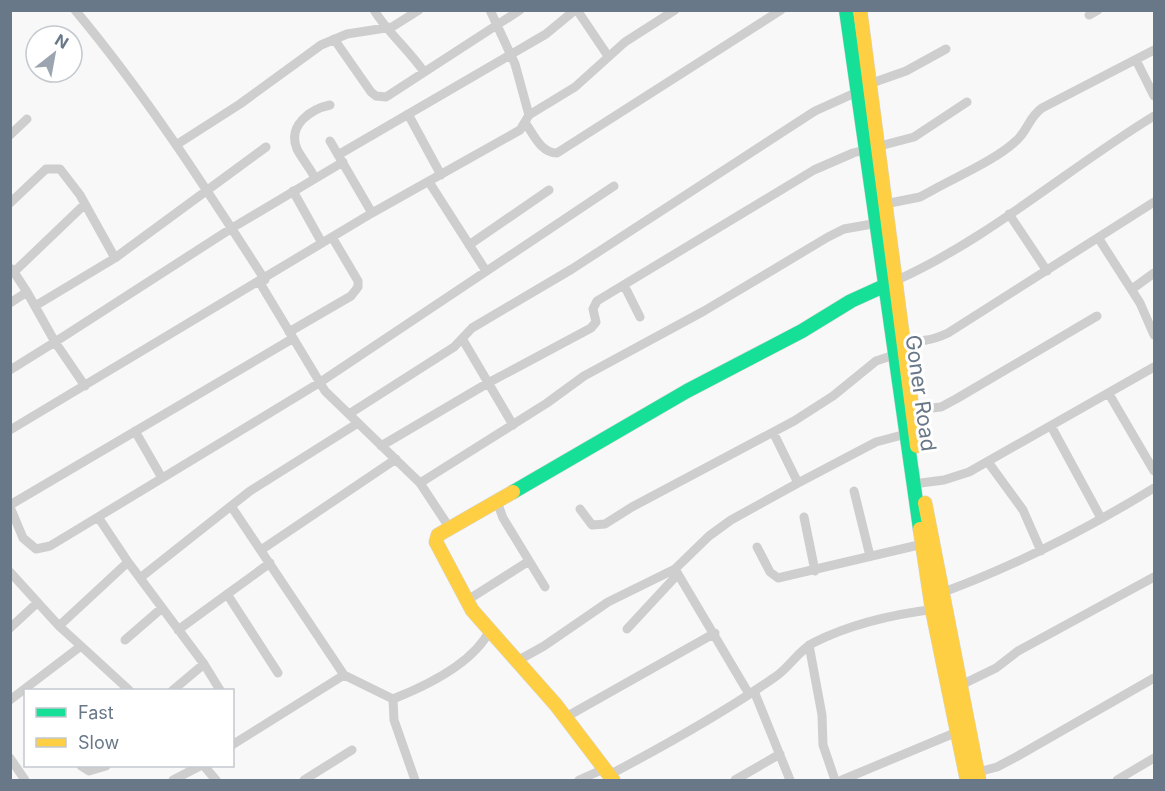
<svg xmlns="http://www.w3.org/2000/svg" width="1165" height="791" font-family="Inter,sans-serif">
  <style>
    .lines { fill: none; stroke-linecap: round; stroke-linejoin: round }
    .fast-casing { stroke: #d5d6d7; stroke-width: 15 }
    .slow-casing { stroke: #d5d6d7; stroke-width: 15 }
    .street { stroke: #cececf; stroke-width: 9 }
    .fast { stroke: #16e098; stroke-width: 14 }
    .slow { stroke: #ffcf43; stroke-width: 14 }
    .labels { text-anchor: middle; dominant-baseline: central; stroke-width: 6; stroke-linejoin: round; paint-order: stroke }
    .street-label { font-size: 21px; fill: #697888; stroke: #fff }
  </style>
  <rect width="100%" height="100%" fill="#f8f8f8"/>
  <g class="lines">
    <defs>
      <path id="fast" d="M846,10L920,529
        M513,492L687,391L802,331L851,301L895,281"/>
      <path id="slow" d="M860,10L917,446
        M513,492L438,535L436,542L472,610L556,705L613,780
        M925,503L979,780
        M920,529L932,609L967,780"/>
    </defs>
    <use href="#fast" class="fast-casing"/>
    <use href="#slow" class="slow-casing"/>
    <path class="street" d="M75,10C146,95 205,187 265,280
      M374,10C388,33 409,50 424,72
      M577,10L608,56
      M1089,15L1098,10
      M334,39L371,92L376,96L386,97L520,10
      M1136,60L1154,96
      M869,84L906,71L946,49
      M408,114L441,175
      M529,115L575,87L625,42L675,10
      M526,124C534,135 541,153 557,153L781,10
      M10,135L27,119
      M330,141L372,213
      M176,145L240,104L321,45L347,34L392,27L419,10
      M338,155L546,34L575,10
      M315,178C310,168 302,159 297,149C287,125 311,109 330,105
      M429,182L486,271
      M293,191L322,243
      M10,203L46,169H60L80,195L115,258
      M885,204L920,197L933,190C958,176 996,160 1017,140C1028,130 1029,117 1042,108L1154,50
      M1009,214L1047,271
      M1099,239L1140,303L1154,335
      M469,245L549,190
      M12,269L27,292
      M14,272L85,204
      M895,281C989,239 1067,169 1154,116
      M260,283L325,391L420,483L449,527
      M624,285L640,317
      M1132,289L1154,273
      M10,303L27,292L55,342L232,228L343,162
      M35,306L115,258L266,147
      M289,332L351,296L358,287V281L332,237
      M463,340L513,425
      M902,340C920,342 931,341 948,333L1154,202
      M10,370L55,342L85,386
      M1109,394L1154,471
      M912,410L941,407L956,399L1097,316
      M349,414L454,347L472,328L572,269L815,111L857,92
      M1051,426L1101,518
      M10,430L372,213L520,130L529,115L515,64L490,10
      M135,431L162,478
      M381,446L488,383L591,328L596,322L593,309L597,301L814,170L853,153L914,137L967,102
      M988,462L1023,510L1041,551
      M420,483L547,403L584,376L704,311L828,237L844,229L878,223
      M798,483L876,442L906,434
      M913,484L944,480L969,472L1154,367
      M854,491L870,556
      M496,499L503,518L545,587
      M10,505L292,339
      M231,506L344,675L393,699
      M10,507L23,538L36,549L50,546L98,517L128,562L59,626L81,646L10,700
      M580,509L592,525L605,524L632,507L794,421L833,396L876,361L894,355
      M98,517L319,383L614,186
      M804,517L815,571
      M757,547L770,572L778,578L927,543
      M261,550L396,459
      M128,562L204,664L220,690
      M675,569L749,694
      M10,572L59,626
      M140,578L250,491L358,423
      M941,593C1015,566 1087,529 1154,488
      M227,594L278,673
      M466,601L529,561
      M10,628L37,603
      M627,629L678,574
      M178,630L270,563
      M125,640L162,608
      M809,645L822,715L823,745L835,780
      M81,646L129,690
      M517,661L544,646L608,602L675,569L709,536L731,520L798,483L773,432
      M957,687L996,668L1018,651L1154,577
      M173,690L204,664
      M754,691L790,780
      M566,717L715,633
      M232,745L344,675
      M10,758L25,780
      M81,766L89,771L106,766
      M204,766L216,780
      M978,772L997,767L1016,757L1154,678
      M609,775C666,745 722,714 775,677C789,668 798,651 813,643C850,624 895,614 936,609
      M173,780L200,766
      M304,780L352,750
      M415,780L394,720L393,699C426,686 473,664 490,630
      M579,780L604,769
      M735,780L780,754
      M842,780L957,732
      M1117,780L1154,758"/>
    <use href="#fast" class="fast"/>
    <use href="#slow" class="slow"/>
  </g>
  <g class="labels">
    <g class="street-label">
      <text transform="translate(921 393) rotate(82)">Goner Road</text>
    </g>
  </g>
  <rect width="1165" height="791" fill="none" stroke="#697888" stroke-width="24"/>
  <rect x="24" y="689" width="210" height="78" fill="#ffffff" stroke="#c3c9cf" stroke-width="1.5"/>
  <rect x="36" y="708" width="30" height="9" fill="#16e098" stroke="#c3c9cf" stroke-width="1.5"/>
  <text x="78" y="719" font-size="18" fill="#697888">Fast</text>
  <rect x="36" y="738" width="30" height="9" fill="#ffcf43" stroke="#c3c9cf" stroke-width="1.5"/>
  <text x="78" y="749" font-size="18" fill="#697888">Slow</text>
  <g transform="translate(54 54) rotate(31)"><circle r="28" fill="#ffffff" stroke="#c3c9cf" stroke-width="1.5"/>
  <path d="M0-4.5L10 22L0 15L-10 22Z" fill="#9ba5af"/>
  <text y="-9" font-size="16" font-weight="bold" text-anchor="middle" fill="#697888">N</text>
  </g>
</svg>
